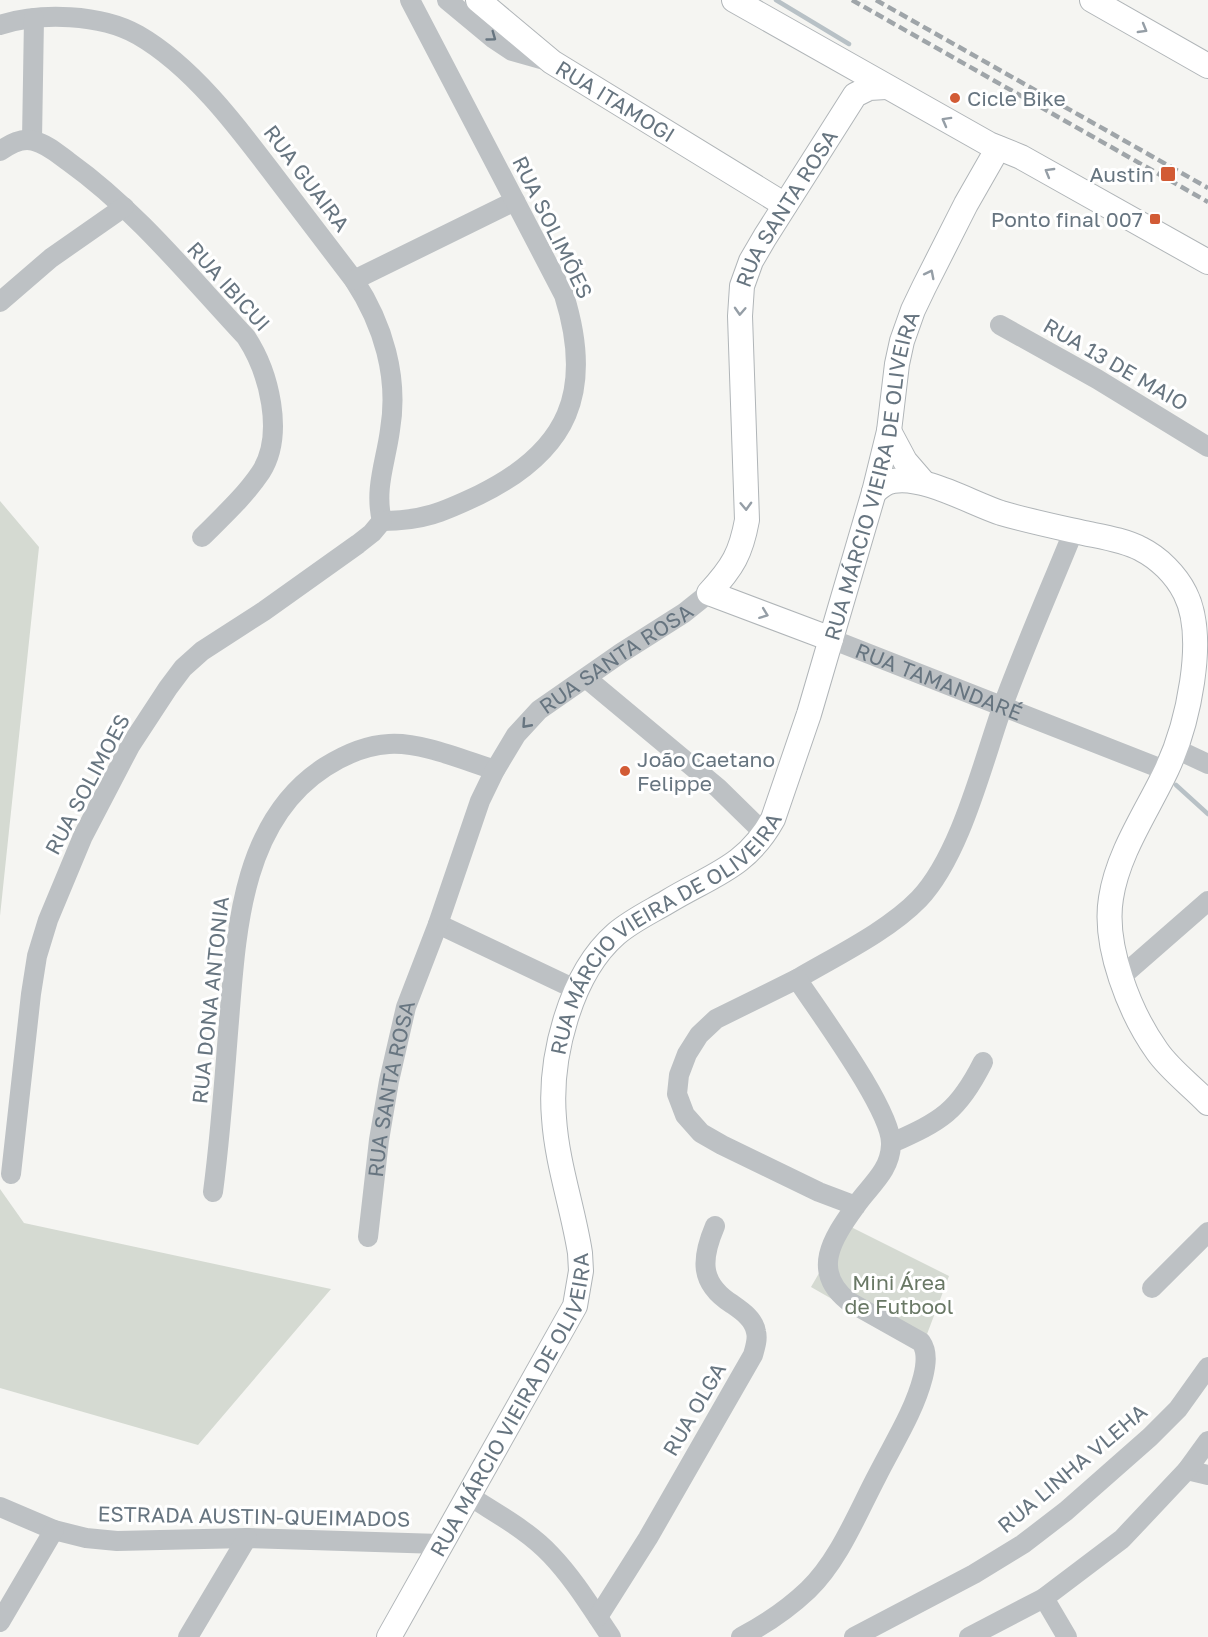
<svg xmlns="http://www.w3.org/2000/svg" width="1208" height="1637" font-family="'Golos Text',sans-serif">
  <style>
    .green { fill: #d5dad2 }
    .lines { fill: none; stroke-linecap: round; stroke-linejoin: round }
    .stream { stroke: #b8c1c6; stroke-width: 4.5 }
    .major-casing { stroke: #b0b5b8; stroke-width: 26 }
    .minor { stroke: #bdc1c4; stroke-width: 20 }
    .major { stroke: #fff; stroke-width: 24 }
    .rail { stroke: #9fa5a9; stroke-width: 4.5; stroke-dasharray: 9 4.5; stroke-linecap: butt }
    .oneway { stroke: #959ea6 }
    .oneway2 { stroke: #677580 }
    .poi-dot { fill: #d25b35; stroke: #fff; stroke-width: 2 }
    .labels { text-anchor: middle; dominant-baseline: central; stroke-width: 6; stroke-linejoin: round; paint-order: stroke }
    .poi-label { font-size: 21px; fill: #677580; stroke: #fff; text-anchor: start }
    .street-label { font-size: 21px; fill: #677580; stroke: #fff }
    .park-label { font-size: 21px; fill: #697865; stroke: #fff }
  </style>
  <rect width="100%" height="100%" fill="#f5f5f2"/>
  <path class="green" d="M0,501L39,547L0,916Z
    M0,1189L24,1223L331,1289L198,1445L0,1388Z
    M847,1225L949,1276L921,1350L811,1287Z"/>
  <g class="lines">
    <path class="stream" d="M776,0L849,44
      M1176,785L1208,814"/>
    <defs>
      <g id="major">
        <path id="s3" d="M478,0L552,62L785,205"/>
        <path d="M734,0L989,144L1021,157L1208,262"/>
        <path d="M1092,0L1208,66"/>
        <path d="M889,431L905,461L924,483"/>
        <path d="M874,492C880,487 885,482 893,481C923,475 971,503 1001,513C1028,521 1057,527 1084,533C1103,537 1124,540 1141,549C1159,558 1176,575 1185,593C1208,638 1187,726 1167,769C1148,810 1118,852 1111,898C1103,946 1130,1013 1157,1051C1170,1070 1192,1086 1208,1103"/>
        <path id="s4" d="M831,639L709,593C733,567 741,553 747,520L740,316L742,286L751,261L765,237L855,95L869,88L886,87"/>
        <path id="s5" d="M389,1637L575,1306L581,1271L580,1253C573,1208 557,1164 554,1118C549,1058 570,974 616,934C631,921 650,912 667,902C711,875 746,868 773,819L809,714L874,492L889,431L897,364L902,341L913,310L924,287L966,204L998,148"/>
      </g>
    </defs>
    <use href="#major" class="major-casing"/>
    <g class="minor">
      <path d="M447,0L494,39L512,51L551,62"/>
      <path d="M0,25C40,12 101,14 138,35C192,66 237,126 274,175C301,210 327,245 354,280C383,324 399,377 390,430C386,461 374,489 382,521"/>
      <path d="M32,140L34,18"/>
      <path d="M0,151C10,144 22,137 34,141C47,144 58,154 69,162C136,210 190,277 246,337C269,372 285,434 261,472C245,496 222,517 202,537"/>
      <path d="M354,280L515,201"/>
      <path d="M0,302L51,258L124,207"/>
      <path d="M1000,325L1097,379L1208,447"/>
      <path d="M382,521C423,521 443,512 479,495C569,451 594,391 564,295L410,0"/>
      <path id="s1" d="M831,639L1167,771"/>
      <path d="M586,678L718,788L765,834"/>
      <path d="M1176,749L1208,764"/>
      <path d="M438,924L577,990"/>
      <path d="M1121,977L1208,901"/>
      <path d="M797,979C836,956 888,931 919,899C960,856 982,765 1002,708C1024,648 1050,589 1074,530"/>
      <path d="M892,1143C941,1121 958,1112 983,1062"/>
      <path d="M11,1174L31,994L37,956L48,920L83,836L130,746L168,688L183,668L202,651L264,611L358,544L372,533L382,521"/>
      <path d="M213,1192C220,1139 224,1086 228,1033C236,940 238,823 325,767C344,755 367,745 389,744C422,742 463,760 495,770"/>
      <path id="s2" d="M368,1237L379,1140L389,1081L406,1007L438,924L480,801L495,770L516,735L539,710L621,653L684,613L709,593"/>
      <path d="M1152,1288L1208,1232"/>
      <path d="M1187,1470L1208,1475"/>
      <path d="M468,1495C495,1513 528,1530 551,1555C574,1579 592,1609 611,1637"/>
      <path d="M0,1507L54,1530L86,1538L117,1541L247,1538L440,1544"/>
      <path d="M1044,1598L1067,1637"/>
      <path d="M598,1617L648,1538L753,1355C755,1348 758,1339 756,1332C754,1319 742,1311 732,1304C699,1283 701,1259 715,1226"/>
      <path d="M0,1622L54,1530"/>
      <path d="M188,1637L247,1538"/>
      <path d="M741,1637C764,1625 789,1608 808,1590C839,1560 857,1514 877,1476C893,1444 914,1412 923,1377C926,1365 928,1352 921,1342L848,1301C811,1271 832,1239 855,1207C869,1186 890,1172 891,1145C893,1112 818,1011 797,979L716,1019L699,1035L687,1054L679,1075L677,1094L685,1115L701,1133L722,1145L819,1192L856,1206"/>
      <path d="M854,1637L974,1574L1023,1544L1066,1511L1150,1437L1178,1409L1208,1367"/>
      <path d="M969,1637L1044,1598L1122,1539L1187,1470L1208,1441"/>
    </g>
    <use href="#major" class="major"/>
    <path class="rail" d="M852,0L1208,202
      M876,0L1208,188"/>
  </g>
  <defs><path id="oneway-chevron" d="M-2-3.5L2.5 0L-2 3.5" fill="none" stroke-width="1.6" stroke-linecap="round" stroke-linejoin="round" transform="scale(1.5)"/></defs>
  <g class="oneway">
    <use href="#oneway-chevron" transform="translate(1143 29) rotate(30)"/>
    <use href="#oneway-chevron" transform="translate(946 121) rotate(-151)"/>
    <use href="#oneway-chevron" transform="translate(1049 172) rotate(-150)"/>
    <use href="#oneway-chevron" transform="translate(930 274) rotate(-63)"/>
    <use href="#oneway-chevron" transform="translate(740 311) rotate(93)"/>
    <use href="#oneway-chevron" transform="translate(746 506) rotate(88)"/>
    <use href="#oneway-chevron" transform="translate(764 614) rotate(21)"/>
  </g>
  <g class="oneway2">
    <use href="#oneway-chevron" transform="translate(492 37) rotate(36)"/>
    <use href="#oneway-chevron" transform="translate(526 724) rotate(132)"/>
  </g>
  <g class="poi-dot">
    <circle cx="955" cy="98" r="6"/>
    <rect x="1160" y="166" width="16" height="16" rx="3"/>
    <rect x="1149" y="213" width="12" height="12" rx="3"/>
    <circle cx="625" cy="771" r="6"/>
  </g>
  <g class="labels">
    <g class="poi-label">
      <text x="967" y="98">Cicle Bike</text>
      <text x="1154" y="174" text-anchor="end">Austin</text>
      <text x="1143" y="219" text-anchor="end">Ponto final 007</text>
      <text x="637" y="759">João Caetano<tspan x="637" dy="24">Felippe</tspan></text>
    </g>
    <g class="street-label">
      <text stroke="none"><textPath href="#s3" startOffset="171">RUA ITAMOGI</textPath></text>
      <text transform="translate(307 178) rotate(53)">RUA GUAIRA</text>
      <text stroke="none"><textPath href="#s4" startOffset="538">RUA SANTA ROSA</textPath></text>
      <text transform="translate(553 227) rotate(64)">RUA SOLIMÕES</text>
      <text transform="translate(229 286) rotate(48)">RUA IBICUI</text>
      <text transform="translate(1116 364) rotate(30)">RUA 13 DE MAIO</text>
      <text stroke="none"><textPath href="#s5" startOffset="1326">RUA MÁRCIO VIEIRA DE OLIVEIRA</textPath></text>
      <text stroke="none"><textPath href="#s2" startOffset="654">RUA SANTA ROSA</textPath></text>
      <text stroke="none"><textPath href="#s1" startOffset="116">RUA TAMANDARÉ</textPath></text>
      <text transform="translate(87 784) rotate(-62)">RUA SOLIMOES</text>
      <text stroke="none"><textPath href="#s5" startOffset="804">RUA MÁRCIO VIEIRA DE OLIVEIRA</textPath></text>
      <text transform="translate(210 1000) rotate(-84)">RUA DONA ANTONIA</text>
      <text stroke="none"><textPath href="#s2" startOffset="150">RUA SANTA ROSA</textPath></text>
      <text stroke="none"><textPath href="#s5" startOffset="264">RUA MÁRCIO VIEIRA DE OLIVEIRA</textPath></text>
      <text transform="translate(694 1409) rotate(-60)">RUA OLGA</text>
      <text transform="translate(1072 1468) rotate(-40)">RUA LINHA VLEHA</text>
      <text transform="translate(254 1516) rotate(1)">ESTRADA AUSTIN-QUEIMADOS</text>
    </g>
    <g class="park-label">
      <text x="899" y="1282">Mini Área<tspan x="899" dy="24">de Futbool</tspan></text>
    </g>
  </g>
</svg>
